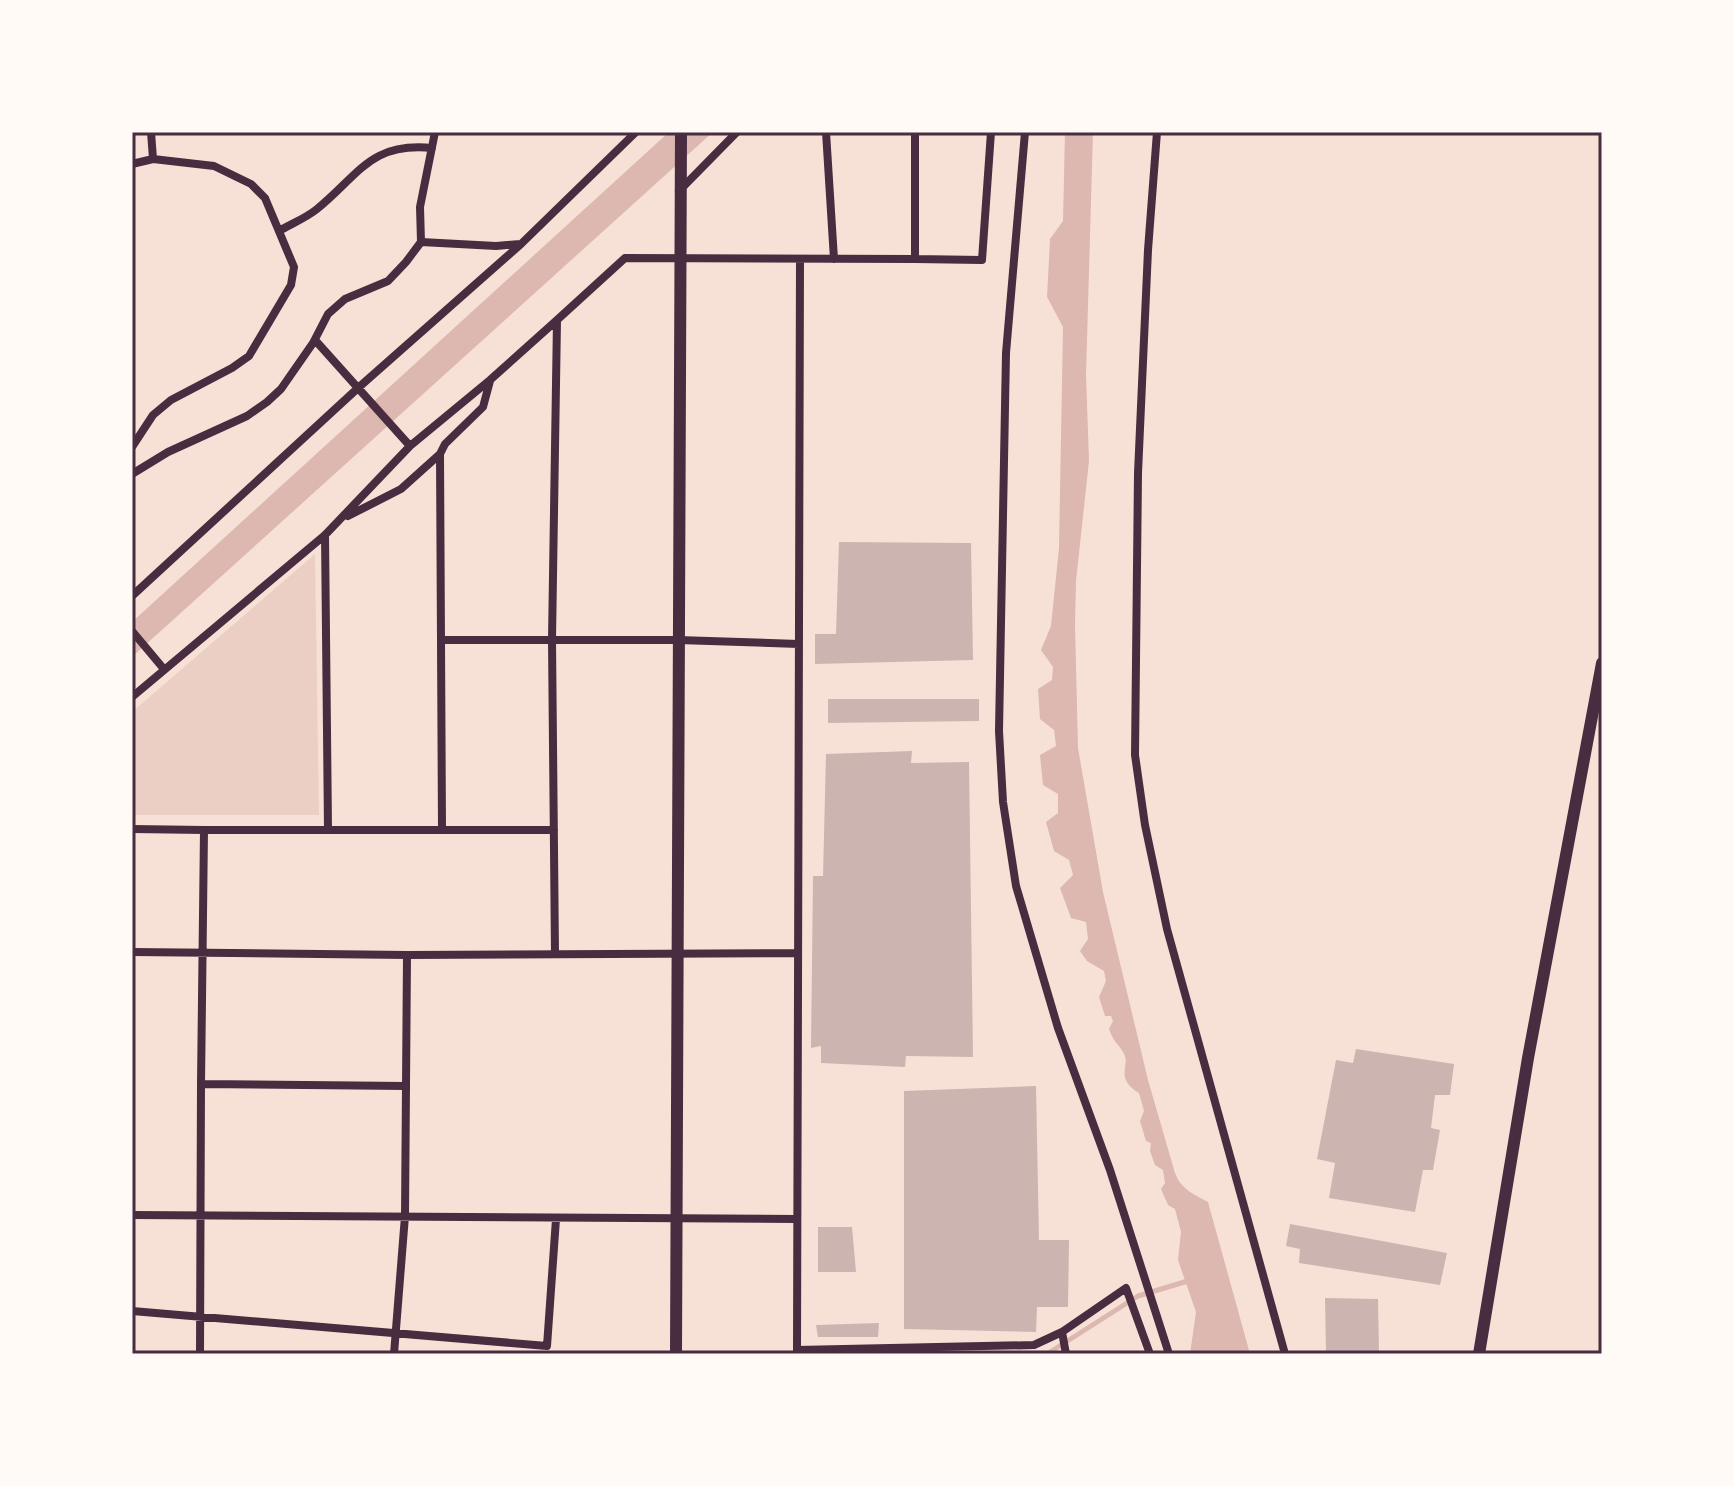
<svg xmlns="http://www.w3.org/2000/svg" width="1734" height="1486" font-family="Cabin,sans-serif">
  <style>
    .green { fill: #ebcfc5 }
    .water { fill: #dcb8b0 }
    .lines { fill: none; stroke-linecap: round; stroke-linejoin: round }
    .stream { stroke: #dcb8b0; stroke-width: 5 }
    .building { fill: #ccb4b1 }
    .minor { stroke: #4a2c40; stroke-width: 8 }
    .tertiary { stroke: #4a2c40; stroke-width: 12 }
    .neatline { fill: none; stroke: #4a2c40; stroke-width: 3 }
  </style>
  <rect width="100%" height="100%" fill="#f7e1d7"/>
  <path class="green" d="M315,554L319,815H132V712Z"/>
  <path class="water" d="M669,132H713L132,657V622Z
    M1065,132H1093L1086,375L1089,461L1076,581L1075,625L1078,748L1103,892L1148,1080L1175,1173C1181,1189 1193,1194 1208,1202L1250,1354H1190L1196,1312L1178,1260L1181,1232L1175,1209L1168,1205L1161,1189L1165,1183L1163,1170L1155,1165L1150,1151L1151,1143L1146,1141L1140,1121L1144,1111L1139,1093C1113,1077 1132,1065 1123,1052C1117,1042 1114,1043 1109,1029L1113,1021L1111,1016H1105L1099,997L1106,981L1104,971L1087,961L1080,951L1088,939L1086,922L1071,918L1060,888L1073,875L1069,860L1054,851L1046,822L1058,813V794L1043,785L1040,755L1056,746L1054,730L1040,719L1038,689L1052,680L1053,667L1041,650L1051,626L1059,548L1063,327L1047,297L1050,239L1063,221Z"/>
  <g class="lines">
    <path class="stream" d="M1047,1354L1138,1296L1191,1280"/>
  </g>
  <path class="building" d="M839,542L971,543L973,660L815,664V634H836Z
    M828,699H979V721L828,723Z
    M912,751L911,763L969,762L973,1057L906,1056L905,1067L821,1063V1046L811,1048L813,876H823L826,754Z
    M1356,1049L1454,1064L1450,1095H1435L1431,1128L1440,1130L1433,1170H1423L1415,1212L1329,1198L1335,1163L1317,1159L1336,1060L1353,1063Z
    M1036,1086L1039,1240H1069L1068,1307H1037L1036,1332L904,1329V1091Z
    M1290,1224L1447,1253L1440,1285L1299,1263L1300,1249L1286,1246Z
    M818,1227H852L856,1272H818Z
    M1325,1298L1378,1299L1379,1354H1326Z
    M879,1323L878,1337H818L816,1325Z"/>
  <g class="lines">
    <path class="minor" d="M151,132L153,159
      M826,132L834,259
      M915,132V259L982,260L991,132
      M1025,132L1006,353L999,731L1003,802L1016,886L1058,1028L1110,1170L1169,1354
      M1157,132L1148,250L1138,473L1135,755L1145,825L1167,929L1285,1354
      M132,164L153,159L214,166L251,184L265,198L294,267L291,285L249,356L232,368L171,400L153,415L132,447
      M679,191L737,132
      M279,231C291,224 306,218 317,209C359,175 370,142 432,148
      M421,242L496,246L520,244
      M800,259L797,1350L1034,1345L1062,1332L1126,1288L1150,1354
      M315,340L410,446
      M440,454L442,830
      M132,474L168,452L247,416L267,402L281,389L313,343L328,314L345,299L388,281L406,262L421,242L420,207L435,132
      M348,516L401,489L440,454L445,444L483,407L490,381
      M325,535L328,830
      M132,596L358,388L521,244L636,132
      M132,631L163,668
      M441,640H678L799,644
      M132,697L325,535L410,446L490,380L557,320
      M132,829L204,830L201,1084
      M204,830H554
      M132,952L407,955L797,953
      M555,954L552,640L557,320L625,258L915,259
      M132,1215L796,1219
      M132,1311L547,1346L556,1219
      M1062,1332L1066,1354
      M200,1354L201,1084L406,1086
      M394,1354L405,1216L407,955"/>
    <path class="tertiary" d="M676,1354L681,132
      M1479,1354L1528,1058L1602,663"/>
  </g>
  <rect width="1734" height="1486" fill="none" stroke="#fffaf5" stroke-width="268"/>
  <rect x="134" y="134" width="1466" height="1218" class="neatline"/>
</svg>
